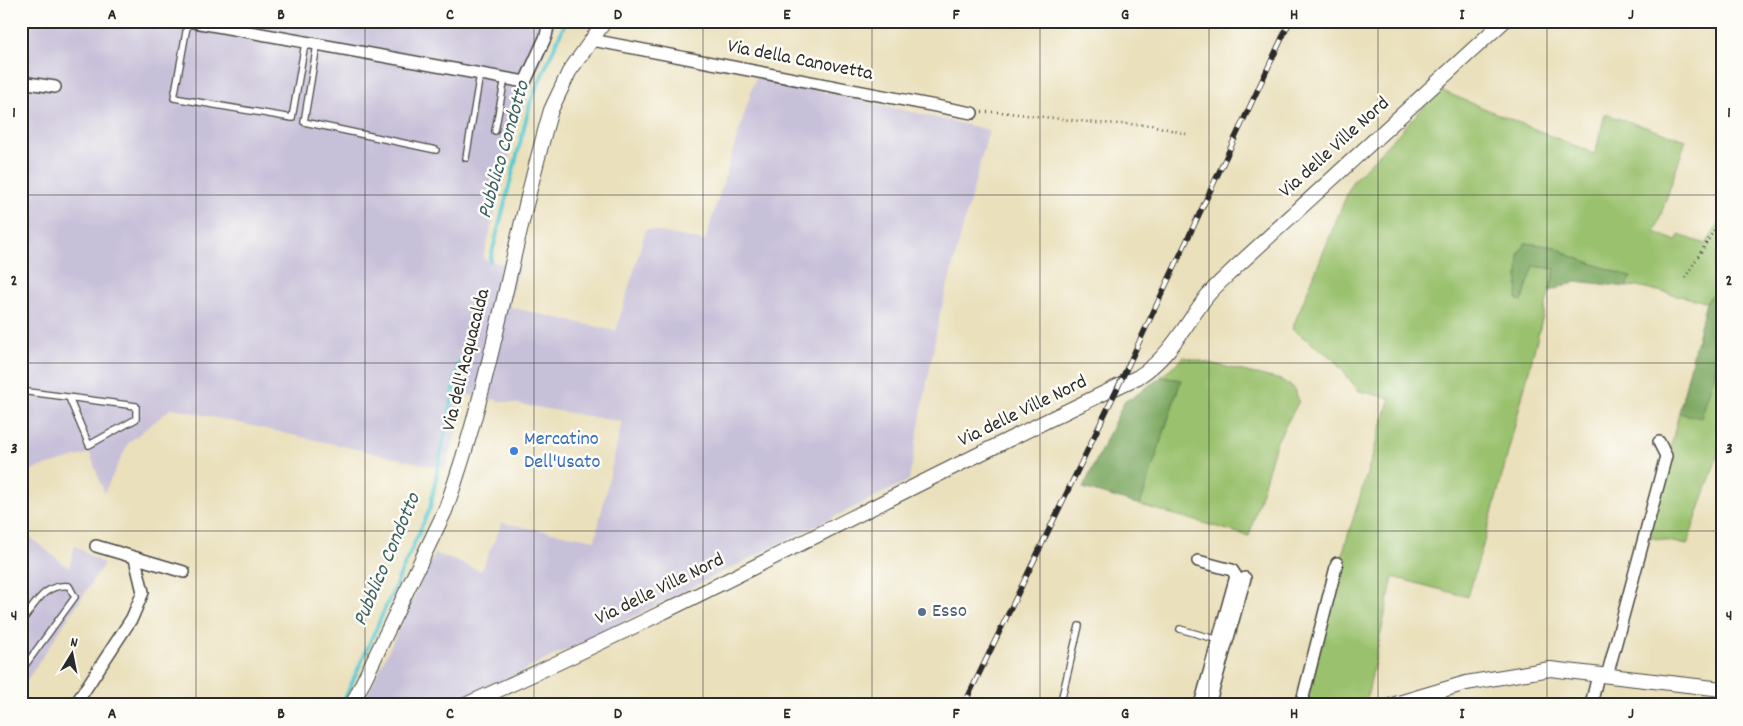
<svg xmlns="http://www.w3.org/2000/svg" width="1743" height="726" font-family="Dekko,sans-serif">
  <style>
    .industrial { fill: #c7c0d9 }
    .green { fill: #9ac16d; stroke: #62764c }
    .forest { fill: #7ba760; stroke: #536946 }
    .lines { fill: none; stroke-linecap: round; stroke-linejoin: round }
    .stream { stroke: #5dc9d2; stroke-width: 4 }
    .service-casing { stroke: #484641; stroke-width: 8 }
    .minor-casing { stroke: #484641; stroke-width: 14 }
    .tertiary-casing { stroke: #484641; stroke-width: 16 }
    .path { stroke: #484641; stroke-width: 2.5; stroke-dasharray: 1 4; stroke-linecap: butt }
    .service { stroke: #fff; stroke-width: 5.5 }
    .minor { stroke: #fff; stroke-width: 11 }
    .tertiary { stroke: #fff; stroke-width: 14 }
    .rail-casing { stroke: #2b2b2b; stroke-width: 5.5 }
    .rail { stroke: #fdfcf7; stroke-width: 4; stroke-dasharray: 11; stroke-linecap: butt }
    .grid { fill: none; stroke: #2b2b2b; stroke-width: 1; stroke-opacity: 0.55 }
    .shop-dot { fill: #3f7fe0; stroke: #fdfcf7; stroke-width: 2 }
    .service-dot { fill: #5c6f8a; stroke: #fdfcf7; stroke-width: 2 }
    .labels { text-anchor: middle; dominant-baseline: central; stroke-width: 5; stroke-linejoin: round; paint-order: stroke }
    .street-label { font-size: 20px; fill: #2b2b2b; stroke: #fdfcf7 }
    .shop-label { font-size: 20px; fill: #366cbe; stroke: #fdfcf7; text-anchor: start }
    .service-label { font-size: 20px; fill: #4e5e75; stroke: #fdfcf7; text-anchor: start }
    .water-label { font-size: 21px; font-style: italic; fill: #3c6265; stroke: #fdfcf7 }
    .neatline { fill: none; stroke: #2b2b2b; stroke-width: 2 }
    .grid-label { font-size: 16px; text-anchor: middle; font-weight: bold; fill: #2b2b2b }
  </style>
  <rect width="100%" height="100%" fill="#fdfcf7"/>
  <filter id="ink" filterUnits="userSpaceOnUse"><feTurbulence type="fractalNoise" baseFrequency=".02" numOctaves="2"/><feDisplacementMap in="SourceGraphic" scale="10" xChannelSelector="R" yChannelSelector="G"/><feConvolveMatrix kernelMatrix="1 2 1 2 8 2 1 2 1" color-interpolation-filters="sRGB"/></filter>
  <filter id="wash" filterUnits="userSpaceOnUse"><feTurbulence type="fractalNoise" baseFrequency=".0096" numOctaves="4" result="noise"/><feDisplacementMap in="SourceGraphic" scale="20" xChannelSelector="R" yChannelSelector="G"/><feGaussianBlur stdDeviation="1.12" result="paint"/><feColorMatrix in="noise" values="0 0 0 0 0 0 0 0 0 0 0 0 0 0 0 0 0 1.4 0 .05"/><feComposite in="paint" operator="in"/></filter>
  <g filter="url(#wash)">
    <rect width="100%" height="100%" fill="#eae0bc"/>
    <path class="industrial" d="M21,21H557L522,107L483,259L519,267L509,307L616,331L646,229L705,241L756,76L989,130L940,314L909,480L454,705H379L365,700L435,553L481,571L502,523L595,540L622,422L467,395L445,469L172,408L129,442L104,493L90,453L21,473Z
      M21,530L69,568L75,546L104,564L21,689Z"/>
    <path class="green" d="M1440,90L1595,154L1605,114L1686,140L1655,232L1676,241L1679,235L1706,244L1722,219V298L1712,295L1706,302L1637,286L1626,287L1630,277L1571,256L1556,247L1525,243L1522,301L1533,266L1555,269L1495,503L1468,597L1393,577L1367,698L1344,705H1306L1342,555L1390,398L1359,391L1333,359L1292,329L1352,182Z
      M1722,350V443L1687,545L1649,537L1679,413L1701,417Z
      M1184,357L1281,380L1294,388L1299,401L1276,443L1249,536L1140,505L1181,380L1161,377Z"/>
    <path class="forest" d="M1526,243L1556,247L1571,256L1631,277L1626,287L1576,281L1550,291L1555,269L1534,266L1522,301L1517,300L1519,253Z
      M1712,295L1722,298V350L1701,418L1679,413L1706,302Z
      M1161,377L1181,380L1140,505L1083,488L1125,400L1132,398Z"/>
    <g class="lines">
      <path class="stream" d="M490,261L531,100L566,21
        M342,705L430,508L459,362"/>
    </g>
  </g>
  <g filter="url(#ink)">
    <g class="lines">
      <defs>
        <path id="service" d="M188,21L174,98L292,118L305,43
          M317,45L304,122L436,150
          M495,131L505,78
          M466,158L480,74
          M21,391L136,406V419L89,445L69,398
          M21,622C35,605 44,583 69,586L75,597L21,671
          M1180,629L1218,640
          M1060,705L1079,626
          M1718,705L1720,689"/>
        <path id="minor" d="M189,21L525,82L546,36L549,21
          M592,40L972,113
          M21,82L55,87
          M96,546L184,572
          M1198,561L1232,570L1236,576L1200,705
          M1607,676L1666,456L1659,442
          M75,705L132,618L143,592L135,559
          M1209,705L1245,578
          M1301,705L1337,563
          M1591,705L1598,675"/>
        <path id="tertiary" d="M352,705L445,511C492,382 512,242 551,110L569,72L605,21
          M465,705C693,604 912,483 1138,377C1170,357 1185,325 1207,296C1216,285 1227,276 1237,266L1504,21
          M1392,705L1466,683L1550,669L1722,689"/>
      </defs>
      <use href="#service" class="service-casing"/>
      <use href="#minor" class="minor-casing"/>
      <use href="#tertiary" class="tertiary-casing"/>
      <path class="path" d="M982,112H1000L1097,123L1151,125L1186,134
        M1685,278L1722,217"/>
      <use href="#service" class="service"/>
      <use href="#minor" class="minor"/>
      <use href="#tertiary" class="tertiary"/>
      <defs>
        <path id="rail" d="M964,705L1118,387L1290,21"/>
      </defs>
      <use href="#rail" class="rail-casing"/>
      <use href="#rail" class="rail"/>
    </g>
  </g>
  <path class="grid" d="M196,21V705M365,21V705M534,21V705M703,21V705M872,21V705M1040,21V705M1209,21V705M1378,21V705M1547,21V705M21,195H1722M21,363H1722M21,531H1722"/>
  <circle class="shop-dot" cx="514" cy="451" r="5"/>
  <circle class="service-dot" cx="922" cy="612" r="5"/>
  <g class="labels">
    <g class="street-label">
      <text transform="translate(800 61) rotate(11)">Via della Canovetta</text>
      <text transform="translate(1335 148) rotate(-42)">Via delle Ville Nord</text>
      <text transform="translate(467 360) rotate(-76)">Via dell'Acquacalda</text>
      <text transform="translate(1023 412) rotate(-26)">Via delle Ville Nord</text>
      <text transform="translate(660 590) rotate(-26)">Via delle Ville Nord</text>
    </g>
    <g class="shop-label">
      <text x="524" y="440">Mercatino<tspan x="524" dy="23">Dell'Usato</tspan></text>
    </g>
    <g class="service-label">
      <text x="932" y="612">Esso</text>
    </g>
    <g class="water-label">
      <text transform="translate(505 150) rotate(-74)">Pubblico Condotto</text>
      <text transform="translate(388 560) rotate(-67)">Pubblico Condotto</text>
    </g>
  </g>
  <rect width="1743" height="726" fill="none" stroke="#fdfcf7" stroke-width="55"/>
  <g transform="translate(72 654) rotate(10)" stroke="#fdfcf7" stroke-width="4" paint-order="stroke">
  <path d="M0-4L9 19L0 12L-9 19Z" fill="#2b2b2b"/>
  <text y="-8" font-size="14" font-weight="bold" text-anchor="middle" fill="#2b2b2b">N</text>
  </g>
  <rect x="28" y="28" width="1688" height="670" class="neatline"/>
  <g class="grid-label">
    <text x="112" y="19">A</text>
    <text x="281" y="19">B</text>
    <text x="450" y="19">C</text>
    <text x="618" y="19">D</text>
    <text x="787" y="19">E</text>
    <text x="956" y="19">F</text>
    <text x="1125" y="19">G</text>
    <text x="1294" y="19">H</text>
    <text x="1462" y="19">I</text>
    <text x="1631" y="19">J</text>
    <text x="14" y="117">1</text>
    <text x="1729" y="117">1</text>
    <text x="14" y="285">2</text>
    <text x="1729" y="285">2</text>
    <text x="14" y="453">3</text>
    <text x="1729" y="453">3</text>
    <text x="14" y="620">4</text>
    <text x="1729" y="620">4</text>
    <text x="112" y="718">A</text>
    <text x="281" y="718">B</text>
    <text x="450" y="718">C</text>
    <text x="618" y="718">D</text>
    <text x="787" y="718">E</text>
    <text x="956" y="718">F</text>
    <text x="1125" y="718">G</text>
    <text x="1294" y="718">H</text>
    <text x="1462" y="718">I</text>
    <text x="1631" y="718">J</text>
  </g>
</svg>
